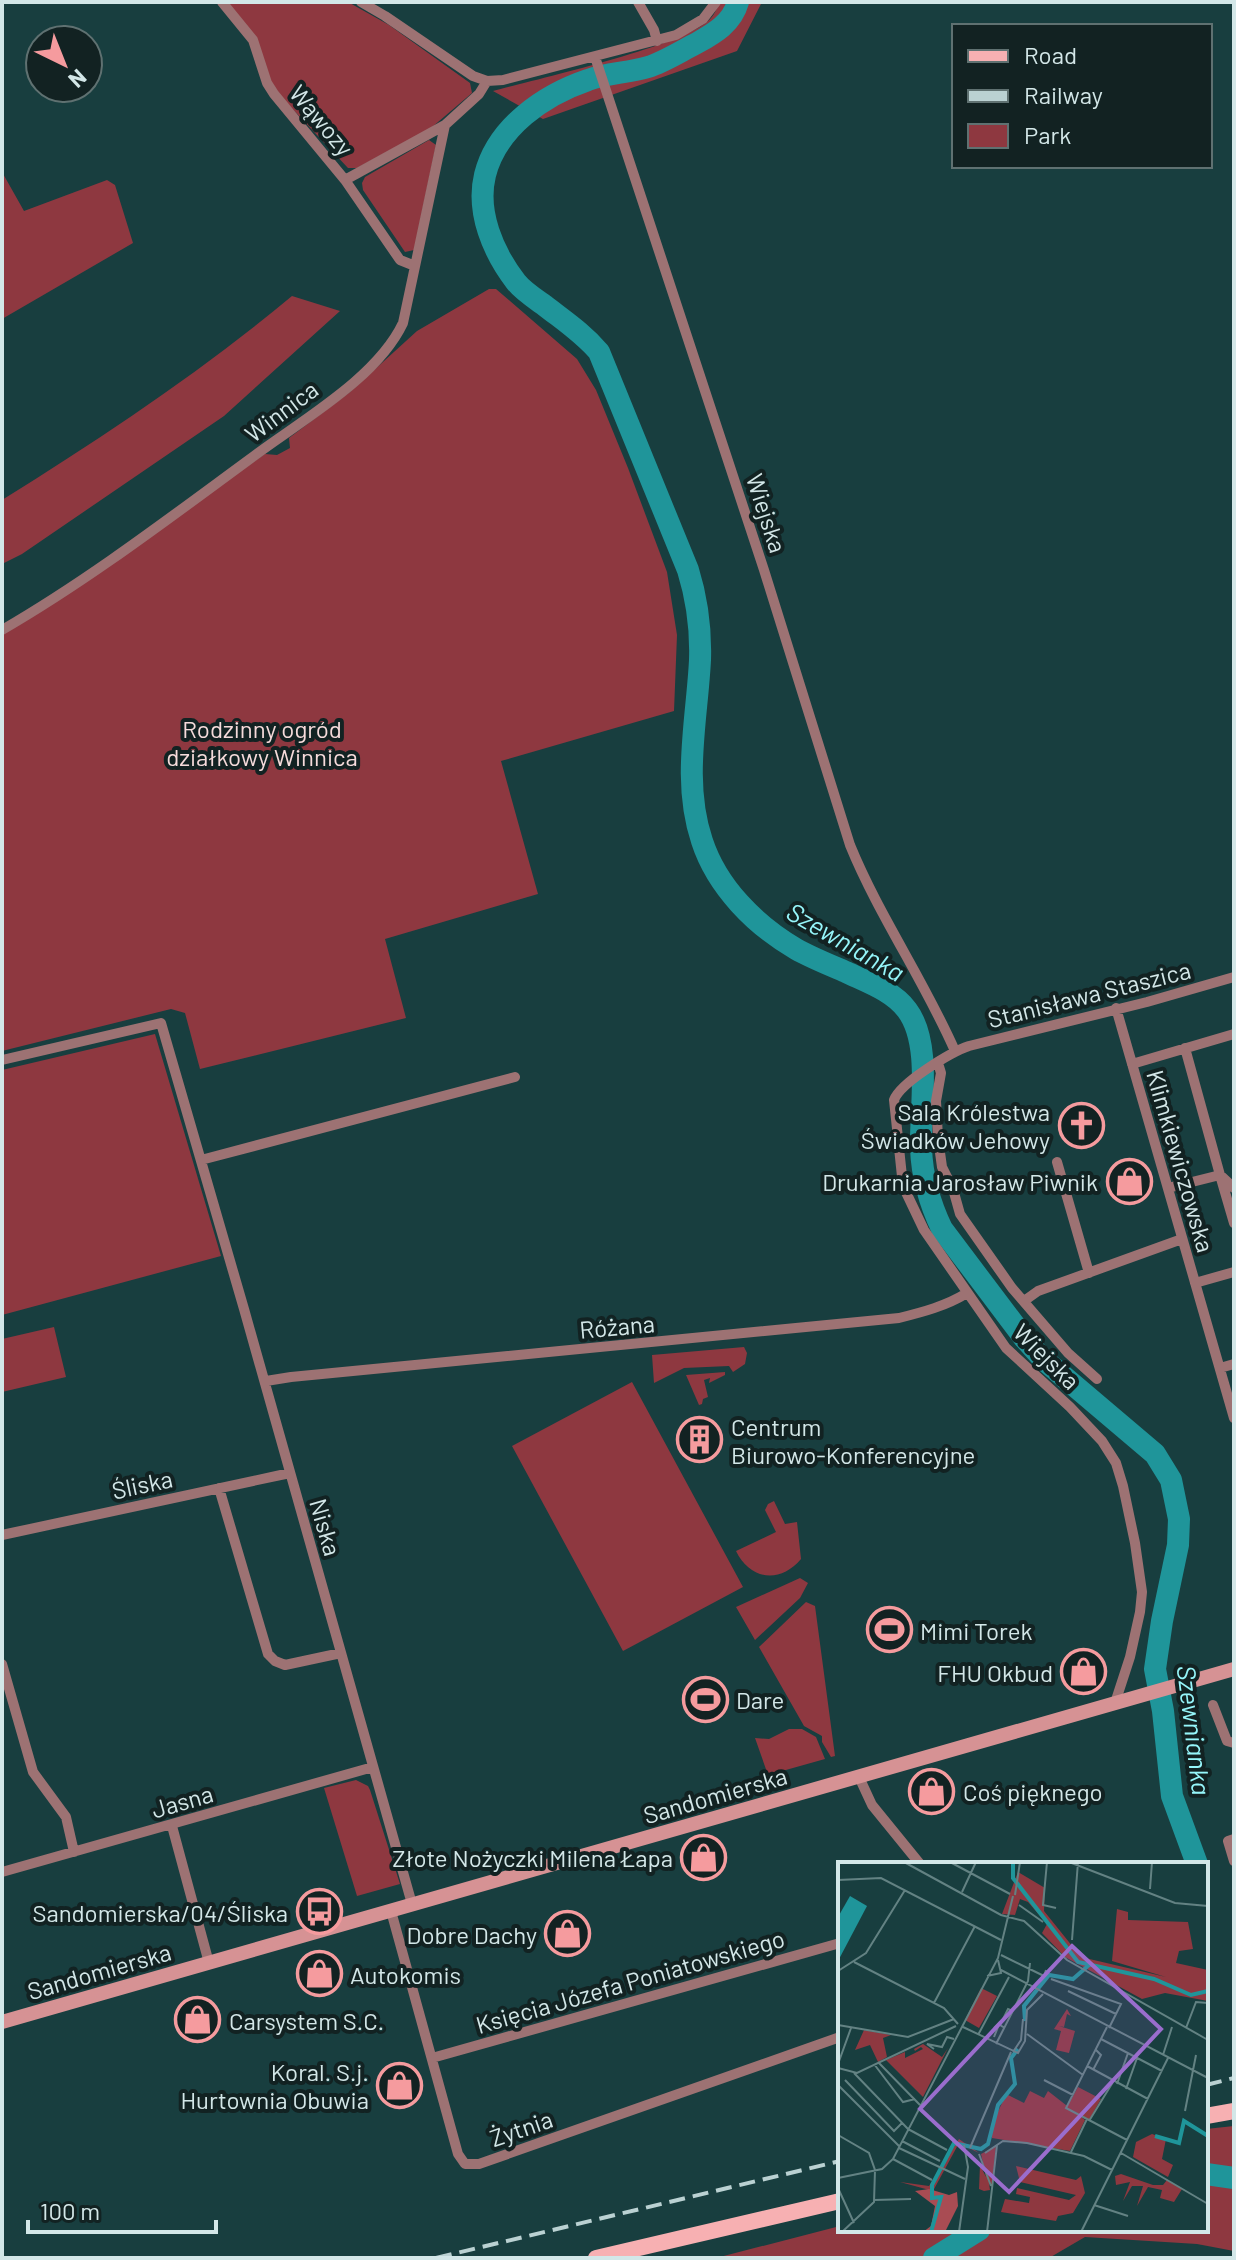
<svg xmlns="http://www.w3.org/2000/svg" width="1236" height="2260" font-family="Barlow,sans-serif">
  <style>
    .green { fill: #8e3840 }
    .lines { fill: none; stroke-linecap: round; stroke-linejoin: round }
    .river { stroke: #1f959a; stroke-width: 22 }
    .street { stroke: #9d7273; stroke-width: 10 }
    .secondary { stroke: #d69294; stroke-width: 14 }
    .primary { stroke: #f7b0b2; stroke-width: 16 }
    .rail { stroke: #bad1d2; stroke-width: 4; stroke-dasharray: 16 8; stroke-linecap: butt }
    .labels { text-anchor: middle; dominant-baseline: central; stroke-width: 8; stroke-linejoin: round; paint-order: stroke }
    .street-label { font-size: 24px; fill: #d3e7e8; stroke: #122222 }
    .park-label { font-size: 24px; fill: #f6dbdb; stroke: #122222 }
    .poi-label { font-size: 24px; fill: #d3e7e8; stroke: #122222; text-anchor: end }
    .water-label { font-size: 26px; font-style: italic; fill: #96f6fa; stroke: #122222 }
    .inset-river { fill: none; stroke: #1f959a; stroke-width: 4 }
    .inset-road { fill: none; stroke: #638283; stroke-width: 2 }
    .view { fill: #9a6dcd; fill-opacity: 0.15; stroke: #9a6dcd; stroke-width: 4 }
    .inset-edge { fill: none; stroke: #d3e7e8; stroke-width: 4 }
  </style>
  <rect width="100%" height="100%" fill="#183e3f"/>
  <path class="green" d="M228,2H348L389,25L470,83L472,93L431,128L357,168H348L285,101L271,83Z
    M720,2L761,4L737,51L543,119L493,91C533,80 689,45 711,18C715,14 717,7 720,2Z
    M429,140L436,145L414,250L405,252L363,190L362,183L365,177Z
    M2,172L24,211L107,180L115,185L133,243L2,319Z
    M489,289H496L577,359L596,390L628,468L667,572L677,635L674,711L501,761L538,894L385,939L406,1018L200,1069L185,1013L171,1009L2,1051V635L265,454L277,455L290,448L289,438L350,392L417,331Z
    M292,296L340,311L224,416L22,554L2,564V500C103,437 201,372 292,296Z
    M155,1034L221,1256L2,1315V1070Z
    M54,1327L66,1377L2,1392V1339Z
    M744,1347L747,1353L745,1364L733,1372L729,1366L684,1368L654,1383L652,1355Z
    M725,1372V1375L709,1383L710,1378L704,1380L708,1397L703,1399L702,1404L699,1405L686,1375Z
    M632,1382L743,1587L623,1651L512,1446Z
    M774,1501L785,1524L797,1522L801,1559C780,1584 750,1580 736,1551L776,1532L765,1510L768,1504Z
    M800,1578L808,1583L800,1598L755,1640L736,1607Z
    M806,1602L815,1606L835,1756L831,1757L822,1742V1736L804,1726L759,1647Z
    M789,1729H802L816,1737L825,1759L768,1775L755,1738L769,1739Z
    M356,1780L368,1786L370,1790L400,1884L357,1896L324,1788Z
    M1234,2126V2251L1197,2244L1085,2237L1049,2258H716L840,2226V2230H1206V2129Z"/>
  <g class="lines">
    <path class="river" d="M738,2C732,23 715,33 697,43C681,51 664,62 648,67C628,73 607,73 588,80C544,95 497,127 485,175C476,212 493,252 516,282C523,291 534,298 544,305C563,320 583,333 599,352L688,570C697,599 701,629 700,660C697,720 682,782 702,841C717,887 755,925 796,949C812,958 830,965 846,972C867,982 893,991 907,1010C932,1043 920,1108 921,1148C922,1176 930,1204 942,1229L1025,1339L1043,1359L1155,1454L1171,1480L1179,1519L1178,1545L1162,1621L1155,1669L1163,1711L1172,1796L1197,1864
      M1206,2174L1234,2178
      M934,2258L979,2230"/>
    <path class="street" d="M222,2L253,40L267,83L274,94L345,180L400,260L415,266
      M361,2L385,16L473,76L487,81L503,80L676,35L703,19L716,2
      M638,2L654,30L657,41
      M595,57L764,570L850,845C879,916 924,980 955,1051
      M345,180L445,125L479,94L487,81
      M2,630C90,579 172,516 254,456C302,420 377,378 403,323L445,125
      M1116,1008L1234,1418
      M1185,1048L1220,1175L1234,1188
      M2,1060L161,1023C247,1316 330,1610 412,1904
      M938,1063L941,1073L936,1101L938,1138L942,1167L953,1189L960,1214L1012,1288L1068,1353L1097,1379
      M1132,1064L1234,1034
      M201,1160L515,1077
      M1057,1162L1089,1273
      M1168,1188L1220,1175L1234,1223
      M1195,1283L1234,1272
      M1024,1301L1038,1291L1182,1239
      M1220,1368L1234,1364
      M266,1381L291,1377L899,1318C923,1312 946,1306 967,1293
      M219,1488L268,1654L275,1661L285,1665L341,1653
      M2,1535L290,1473
      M2,1664L33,1772L66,1817L74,1852
      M1115,1703L1130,1657L1140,1612L1142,1592L1135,1543L1123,1486L1116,1463L1102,1441L1070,1407L1006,1348L924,1230L903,1186L894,1100C900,1083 951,1052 969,1046L1147,1002L1234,977
      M1213,1705L1227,1741L1234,1743
      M859,1777L872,1805L920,1864
      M172,1826L209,1963
      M1234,1839L1228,1841L1234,1861
      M2,1872L373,1767
      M391,1911L458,2154L465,2164H479L840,2037
      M432,2058L840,1943"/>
    <path class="secondary" d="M2,2022L1234,1669"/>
    <path class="primary" d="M1206,2116L1234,2111
      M596,2258L840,2201"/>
    <path class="rail" d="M1206,2085L1234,2078
      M436,2258L840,2161"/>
  </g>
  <defs>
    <symbol id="church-ring" viewBox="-11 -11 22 22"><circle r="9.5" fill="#122222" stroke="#f59b9e" stroke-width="1.5"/><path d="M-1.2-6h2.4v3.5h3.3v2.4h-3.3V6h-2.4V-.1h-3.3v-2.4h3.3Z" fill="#f59b9e"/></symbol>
    <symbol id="shop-ring" viewBox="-11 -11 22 22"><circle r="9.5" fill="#122222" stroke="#f59b9e" stroke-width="1.5"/><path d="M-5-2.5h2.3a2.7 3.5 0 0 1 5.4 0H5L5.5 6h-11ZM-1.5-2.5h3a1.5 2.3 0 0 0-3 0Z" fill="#f59b9e"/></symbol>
    <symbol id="building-ring" viewBox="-11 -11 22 22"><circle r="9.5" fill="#122222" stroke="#f59b9e" stroke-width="1.5"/><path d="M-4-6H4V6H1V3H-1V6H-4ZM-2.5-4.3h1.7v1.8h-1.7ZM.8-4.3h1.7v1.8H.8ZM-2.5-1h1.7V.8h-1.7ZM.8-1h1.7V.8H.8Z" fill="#f59b9e"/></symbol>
    <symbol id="stadium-ring" viewBox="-11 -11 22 22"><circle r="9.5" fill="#122222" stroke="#f59b9e" stroke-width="1.5"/><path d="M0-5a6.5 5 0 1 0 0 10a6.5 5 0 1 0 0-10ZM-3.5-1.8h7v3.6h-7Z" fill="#f59b9e"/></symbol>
    <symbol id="bus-ring" viewBox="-11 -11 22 22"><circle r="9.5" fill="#122222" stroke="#f59b9e" stroke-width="1.5"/><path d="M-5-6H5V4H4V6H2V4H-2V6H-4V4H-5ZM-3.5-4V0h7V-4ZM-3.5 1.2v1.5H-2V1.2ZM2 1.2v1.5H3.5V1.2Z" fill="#f59b9e"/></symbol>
  </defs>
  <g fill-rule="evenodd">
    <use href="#church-ring" x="1056" y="1100" width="51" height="51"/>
    <use href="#shop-ring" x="1104" y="1156" width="51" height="51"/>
    <use href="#building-ring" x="674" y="1414" width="51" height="51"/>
    <use href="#stadium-ring" x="864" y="1604" width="51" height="51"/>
    <use href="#shop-ring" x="1058" y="1646" width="51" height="51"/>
    <use href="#stadium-ring" x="680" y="1674" width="51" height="51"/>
    <use href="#shop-ring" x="906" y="1766" width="51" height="51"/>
    <use href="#shop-ring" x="678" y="1832" width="51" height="51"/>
    <use href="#bus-ring" x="294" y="1886" width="51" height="51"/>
    <use href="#shop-ring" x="542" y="1908" width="51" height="51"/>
    <use href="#shop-ring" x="294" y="1948" width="51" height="51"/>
    <use href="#shop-ring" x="172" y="1994" width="51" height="51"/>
    <use href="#shop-ring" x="374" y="2060" width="51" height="51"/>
  </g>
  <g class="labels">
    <g class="street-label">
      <text transform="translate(322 120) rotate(50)">Wąwozy</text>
      <text transform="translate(281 411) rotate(-37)">Winnica</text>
      <text transform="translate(767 513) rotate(72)">Wiejska</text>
      <text transform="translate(1089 994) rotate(-14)">Stanisława Staszica</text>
      <text transform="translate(1181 1161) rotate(74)">Klimkiewiczowska</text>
      <text transform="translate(617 1326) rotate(-5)">Różana</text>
      <text transform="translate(1047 1356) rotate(45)">Wiejska</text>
      <text transform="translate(142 1484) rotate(-12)">Śliska</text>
      <text transform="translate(326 1527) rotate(74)">Niska</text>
      <text transform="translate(715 1795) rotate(-16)">Sandomierska</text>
      <text transform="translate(182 1801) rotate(-16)">Jasna</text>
      <text transform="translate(99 1971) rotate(-16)">Sandomierska</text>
      <text transform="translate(630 1981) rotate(-16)">Księcia Józefa Poniatowskiego</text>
      <text transform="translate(521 2128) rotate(-19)">Żytnia</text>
    </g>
    <g class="park-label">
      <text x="262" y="728">Rodzinny ogród<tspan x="262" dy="28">działkowy Winnica</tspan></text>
    </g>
    <g class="poi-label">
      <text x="1050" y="1111">Sala Królestwa<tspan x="1050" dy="28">Świadków Jehowy</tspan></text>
      <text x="1098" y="1181">Drukarnia Jarosław Piwnik</text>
      <text x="731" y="1426" text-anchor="start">Centrum<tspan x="731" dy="28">Biurowo-Konferencyjne</tspan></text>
      <text x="920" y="1630" text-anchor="start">Mimi Torek</text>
      <text x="1053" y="1672">FHU Okbud</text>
      <text x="736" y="1699" text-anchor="start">Dare</text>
      <text x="963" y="1791" text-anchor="start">Coś pięknego</text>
      <text x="673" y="1857">Złote Nożyczki Milena Łapa</text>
      <text x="288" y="1912">Sandomierska/04/Śliska</text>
      <text x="537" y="1934">Dobre Dachy</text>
      <text x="350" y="1974" text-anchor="start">Autokomis</text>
      <text x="229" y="2020" text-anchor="start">Carsystem S.C.</text>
      <text x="369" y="2071">Koral. S.j.<tspan x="369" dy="28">Hurtownia Obuwia</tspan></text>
    </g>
    <g class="water-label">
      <text transform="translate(846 941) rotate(30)">Szewnianka</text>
      <text transform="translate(1195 1730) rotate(83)">Szewnianka</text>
    </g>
  </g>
  <g transform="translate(838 1862)">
    <rect width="370" height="370" fill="#183e3f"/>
    <path d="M180,10L207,26L206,49L243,95L328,115L274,99L279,47L290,50V58L350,60L355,87L341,89L338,101L370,108V139L327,131L304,137L227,95L204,71L209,62L190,40L182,37L177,53L164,52ZM143,126L159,134L141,166L127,158ZM229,147L233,154L229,152L226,165L221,164L237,169L231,191L218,188L223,169L216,167ZM26,168L53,173L45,176L49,195L40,200L32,183L17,188ZM85,182L104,195L110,186L85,235L48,198L67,190V196L85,187L83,185L77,189L76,187ZM240,225L263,237L251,258L229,245ZM192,229L206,236L210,229L247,258L232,289L154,276V262L165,239L170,233L186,241ZM314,272L328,277L324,297L335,303L330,315L295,295L298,280ZM121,277L141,291L121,281L95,329L62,320L91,324ZM158,284L154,325L151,321L152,328L146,329L141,327L142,303L148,315L143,292ZM178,304L238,318L243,314L247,331L235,351L220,354L218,359L163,350L167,337L191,341L192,335L178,332L179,326L231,338L238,333L182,320ZM283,312L315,323H325L329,318L344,327L336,340L322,336L324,328L310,325L299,344L305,324H294L285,339L292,320L278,323L277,314Z" fill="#8e3840"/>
    <path d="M91,327L111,333L119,330L120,344L107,370H85L93,364L97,344L77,329Z" fill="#a94c53"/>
    <path d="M12,34L29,44L0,99V55Z" fill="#1f959a"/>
    <path class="inset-river" d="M175,0V16L240,100L316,117L353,133L370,129M187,159L186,144L211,113L235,117L251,103M317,274L341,281L346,259L370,274M93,370L103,335L94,336V323L116,281L143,287L150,282L160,243L177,222L173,196L180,187"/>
    <path class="inset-road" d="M66,0L163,53L186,59L229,98L370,178M112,0L172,32M209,0L205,43L218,46M231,0L337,41L370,44M0,18L43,16L163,78M312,27L314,0M124,30L138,0M177,33L182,0M181,43L205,60M234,78L240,0M163,93L206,114L208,108M16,100L106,146L120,162M163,108L370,216M0,109L28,91L67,28M149,114L163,111L160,98M213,117L283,142L271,166M230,129L278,152M96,141L137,64M0,163L70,175L116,157M125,165L180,191L187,179L189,148L205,132M269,165L228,246L289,278M167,166L162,163L170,147L175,149M348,166L358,140L370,141M189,172L245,213M140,173L171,115M156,175L162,160L156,166M263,177L324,209M158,182L190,119L192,101M96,187L89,182L104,185L109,175L116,177M175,190L183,178L185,157M325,193L334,165M40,200L82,243M0,202L13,166M36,202L65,240L77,237M249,204L310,237M0,206L19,211L118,164M255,208L263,193L258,188M16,211L70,267M7,218L56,269L64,261M206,218L235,233M279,222L290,191M0,223L61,284M288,227L299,196M347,249L358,193M251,259L275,220M70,267L109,288M0,273L31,291L37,308L36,340L4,370M64,279L102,299M61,286L127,317M132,286L173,190M233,290L249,257M147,291L165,279L189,281L246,294L274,308M283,291L370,342M141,292L153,324M55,297L94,318M0,316L44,307L55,297L160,96L175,34M0,326L16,361M36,338L73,337M256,343L290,354M121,370L130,305L126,283M149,370L159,283M243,370L330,196"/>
    <path class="view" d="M234,84L323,167L171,330L82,247Z"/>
    <rect width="370" height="370" class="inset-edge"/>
  </g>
  <rect width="1236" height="2260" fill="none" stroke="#d3e7e8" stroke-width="8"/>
  <rect x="952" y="24" width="260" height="144" fill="#122222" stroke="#5f7171" stroke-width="2"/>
  <rect x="968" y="50" width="40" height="12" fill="#f7b0b2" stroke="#5f7171" stroke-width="2"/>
  <text x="1024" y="64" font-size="24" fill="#d3e7e8">Road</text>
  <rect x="968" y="90" width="40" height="12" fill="#bad1d2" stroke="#5f7171" stroke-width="2"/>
  <text x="1024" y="104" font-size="24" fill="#d3e7e8">Railway</text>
  <rect x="968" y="124" width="40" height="24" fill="#8e3840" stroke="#5f7171" stroke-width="2"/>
  <text x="1024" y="144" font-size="24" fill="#d3e7e8">Park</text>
  <g transform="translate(64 64) rotate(137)"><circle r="38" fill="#122222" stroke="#5f7171" stroke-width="2"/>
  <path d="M0-6L14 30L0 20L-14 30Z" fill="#f59b9e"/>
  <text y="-12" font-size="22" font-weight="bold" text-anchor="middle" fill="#d3e7e8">N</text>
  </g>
  <path d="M28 2220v12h188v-12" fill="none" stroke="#d3e7e8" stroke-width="4"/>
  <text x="40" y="2220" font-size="24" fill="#d3e7e8" stroke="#122222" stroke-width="6" paint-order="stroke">100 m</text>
</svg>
